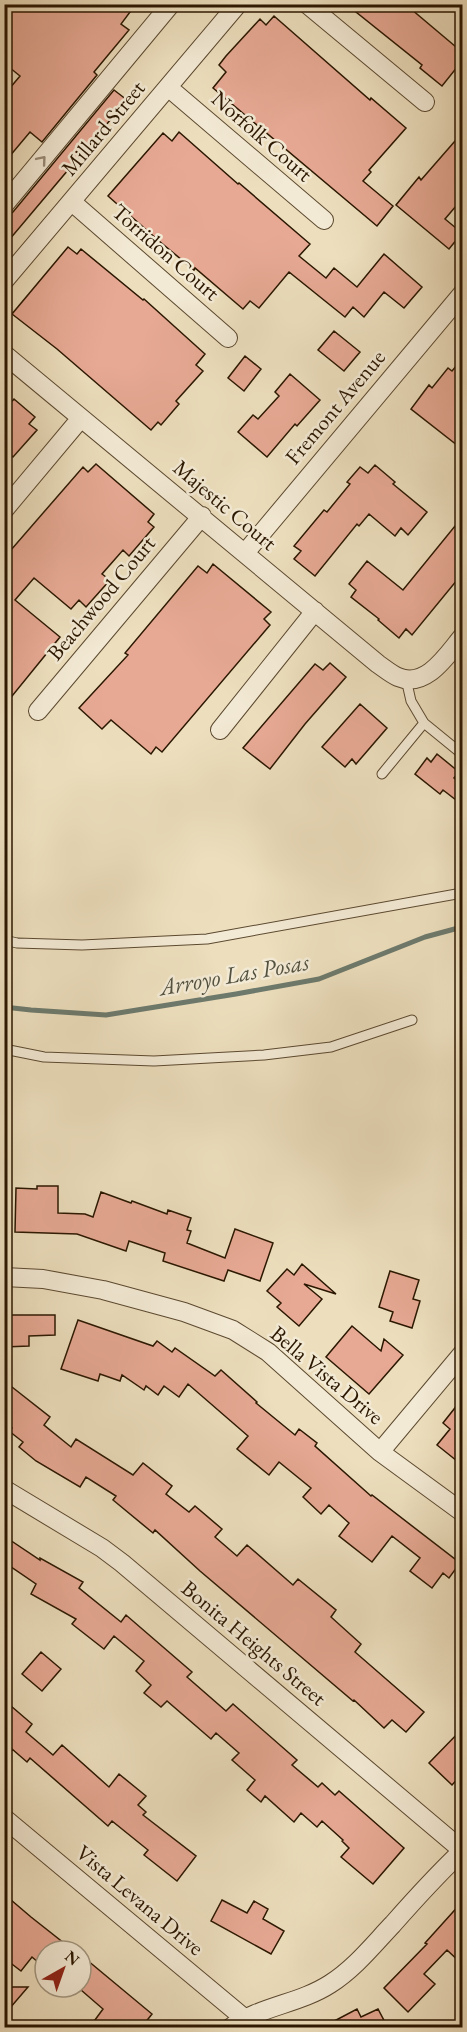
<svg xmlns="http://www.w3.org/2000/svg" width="467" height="2032" font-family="'EB Garamond',serif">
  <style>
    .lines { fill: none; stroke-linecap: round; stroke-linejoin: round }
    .stream { stroke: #6d7a6d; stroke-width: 5 }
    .building { fill: #e7a994; stroke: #2b1701; stroke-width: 1.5 }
    .lane-casing { stroke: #5c4930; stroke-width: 11 }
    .street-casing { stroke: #5c4930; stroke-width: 20 }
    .lane { stroke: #f3ead5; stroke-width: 9 }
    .street { stroke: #f3ead5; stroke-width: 18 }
    .oneway { stroke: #998b76 }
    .labels { text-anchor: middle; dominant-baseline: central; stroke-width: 5; stroke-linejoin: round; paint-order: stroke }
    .street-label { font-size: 22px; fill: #2b1701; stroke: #f3ead5 }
    .water-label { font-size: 24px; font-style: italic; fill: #525140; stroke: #f3ead5 }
  </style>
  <rect width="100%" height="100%" fill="#eddfbe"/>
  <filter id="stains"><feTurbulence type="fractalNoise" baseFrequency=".00333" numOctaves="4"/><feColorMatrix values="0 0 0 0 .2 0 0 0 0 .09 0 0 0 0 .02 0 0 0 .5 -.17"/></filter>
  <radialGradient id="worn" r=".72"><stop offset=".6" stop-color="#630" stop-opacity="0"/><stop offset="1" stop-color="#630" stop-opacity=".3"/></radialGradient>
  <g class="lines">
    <path class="stream" d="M4,1007L31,1010L106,1015L236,994L319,979L425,937L462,927"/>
  </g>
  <path class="building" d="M4,4H136L121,24L129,30L94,72L97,75L42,142L30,132L4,163V95L20,76L4,63Z
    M346,4H405L462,52V61L442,86L420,68L422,65Z
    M274,16L370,100L371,98L406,128L369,170L371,172L363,181L393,206L377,226L213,88L226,72L219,65L226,56L260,19L266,25Z
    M114,90L127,100L4,246V219L13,212Z
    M179,132L238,184L239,183L310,244L299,256L326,278L334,268L357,287L384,254L422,287L404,308L384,292L364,317L353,307L345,317L289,272L259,308L250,301L243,309L195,268L194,270L159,241L108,196L163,133L172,141Z
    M462,133V199L445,219L462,233L449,249L396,205L419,177L421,180Z
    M68,247L77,254L81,249L143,300L144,299L205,354L196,365L203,371L176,401L179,404L161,425L158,422L151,430L57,349L12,314Z
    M334,331L360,352L344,371L318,350Z
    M245,356L261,369L244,391L228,378Z
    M462,359V449L411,409L429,385L432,388L448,368L452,371Z
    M290,374L320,400L297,426L295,424L267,457L238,432L253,415L258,419L279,396L275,392Z
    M14,399L35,417L29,424L37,430L13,457L4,449V410Z
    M96,464L154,514L148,522L154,527L129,556L123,550L102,574L110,580L86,607L79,600L71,609L34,578L15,600L60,637L4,706V558L83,467L88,472Z
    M375,465L395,482L393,484L427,512L408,535L401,528L395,536L369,514L359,526L357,524L315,576L294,559L301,551L294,546L324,510L327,512L350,484L347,482L360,467L368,473Z
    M455,526L462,532V574L412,635L406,629L399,638L378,620L379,619L351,597L356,590L349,584L367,561L403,590Z
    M213,564L271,612L264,619L270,625L162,752L156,747L151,754L111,720L102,729L79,708L128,655L125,653L198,566L207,573Z
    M330,663L346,677L305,724L270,769L243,748L315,664L323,670Z
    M360,704L387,728L356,764L352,759L345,767L322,747Z
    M437,754L459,772L454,778L462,785V792L456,800L443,790L440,794L415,774L427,758L431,762Z
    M37,1186H58V1213L85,1214L93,1217L101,1192L131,1203L132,1201L167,1214L168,1210L191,1218L187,1230L191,1231L187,1243L225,1258L235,1229L273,1243L260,1281L228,1270L224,1281L163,1261L165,1253L129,1241L126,1251L77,1234L15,1232L16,1188L37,1189Z
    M302,1264L336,1294L304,1284L322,1299L299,1326L277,1307L281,1303L267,1291L287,1269L294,1275Z
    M390,1271L419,1280L413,1299L420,1301L412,1328L390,1321L393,1312L379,1307Z
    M4,1315H55V1335L29,1336V1346L4,1347Z
    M78,1320L153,1346L157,1341L172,1352L175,1348L215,1376L221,1370L257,1402L256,1403L295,1435L299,1429L317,1443L315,1446L371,1496L372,1495L460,1563L449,1578L443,1573L432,1588L410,1571L420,1558L392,1536L372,1562L339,1536L349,1523L329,1505L321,1514L303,1497L311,1488L279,1462L269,1475L237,1449L248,1436L188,1384L179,1397L164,1386L158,1395L146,1386L144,1390L122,1375L120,1381L100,1374L98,1381L61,1369Z
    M352,1326L381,1351L384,1339L403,1355L369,1394L326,1357Z
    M12,1387L50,1417L44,1425L71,1447L76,1439L133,1475L143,1463L172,1486L166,1494L189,1512L195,1506L222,1529L215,1537L237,1556L247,1545L293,1585L298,1579L336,1610L331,1617L361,1644L355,1652L424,1712L406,1732L392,1720L384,1728L354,1700L353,1701L200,1571L155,1530L153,1533L113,1500L116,1496L86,1477L80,1487L36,1461L19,1447L23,1442L9,1431L12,1428L4,1422V1396Z
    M462,1399V1465L437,1445L450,1429L443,1423Z
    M4,1536L40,1560V1558L83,1582L79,1588L121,1622L126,1615L192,1672L187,1677L226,1711L233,1704L297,1760L292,1765L318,1787L322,1783L335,1795L339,1791L404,1848L373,1884L341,1857L349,1848L342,1841L343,1840L322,1821L317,1827L301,1813L294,1822L265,1796L261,1802L247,1790L255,1780L232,1760L239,1753L216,1733L211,1739L167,1701L161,1707L144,1693L151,1685L136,1671L144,1661L114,1636L104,1649L72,1624L76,1619L31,1594L36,1584L4,1562Z
    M41,1652L61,1669L42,1691L22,1674Z
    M4,1700L32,1724L26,1732L53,1755L62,1745L109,1787L119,1774L146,1796L138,1805L146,1812L143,1815L196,1856L177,1881L144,1855L148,1850L112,1821L108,1826L30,1758L27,1762L12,1749L4,1758Z
    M462,1729V1774L452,1785L429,1763Z
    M4,1894L31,1917L74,1951H45V1955L39,1963L32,1957L21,1971L4,1958Z
    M222,1900L247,1913L254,1901L268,1909L263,1919L284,1931L271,1954L211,1921Z
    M462,1902V1964L447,1950L424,1974L435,1984L408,2012L384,1988L427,1944L425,1943Z
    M81,1955L152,2014L141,2028H89L103,2009L81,1990Z
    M4,1987H28L4,2015Z
    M357,2009L361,2017L378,2009L388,2028H321Z"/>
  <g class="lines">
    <defs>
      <path id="lane" d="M406,679L411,701L424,723L462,754
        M382,774L424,723
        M4,940L17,943L82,945L207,939L462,893
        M4,1049L44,1057L154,1061L264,1055L331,1047L412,1020"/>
      <path id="street" d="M307,4L425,102
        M169,88L324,220
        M72,202L228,338
        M4,205L171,4
        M4,281L238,4
        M4,354L378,664C384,668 391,674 398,677C426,689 447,655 462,637
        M4,510L81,418
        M245,553L462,294
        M38,711L202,516
        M220,730L315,611
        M4,1277L43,1279L103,1290L184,1312L233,1330L268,1352L380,1452L462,1512
        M380,1452L462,1354
        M4,1489L102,1548L122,1563L462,1850
        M4,1818L244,2018
        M230,2028C260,2006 299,2004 330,1984C355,1968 373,1945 393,1924C415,1899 438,1874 462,1851"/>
    </defs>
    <use href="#lane" class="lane-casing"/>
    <use href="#street" class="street-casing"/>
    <use href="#lane" class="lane"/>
    <use href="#street" class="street"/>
  </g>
  <defs><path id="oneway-chevron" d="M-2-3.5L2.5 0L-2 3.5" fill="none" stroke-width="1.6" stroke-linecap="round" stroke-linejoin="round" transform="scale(1.5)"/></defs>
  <use class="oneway" href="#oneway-chevron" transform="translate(42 160) rotate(-50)"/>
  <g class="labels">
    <g class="street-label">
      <text transform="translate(103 128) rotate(-50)">Millard Street</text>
      <text transform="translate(262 136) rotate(41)">Norfolk Court</text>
      <text transform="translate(166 252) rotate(41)">Torridon Court</text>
      <text transform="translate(335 407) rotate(-50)">Fremont Avenue</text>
      <text transform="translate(225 505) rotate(40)">Majestic Court</text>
      <text transform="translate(101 598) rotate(-50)">Beachwood Court</text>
      <text transform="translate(327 1375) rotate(40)">Bella Vista Drive</text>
      <text transform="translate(254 1643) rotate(40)">Bonita Heights Street</text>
      <text transform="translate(140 1900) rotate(40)">Vista Levana Drive</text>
    </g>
    <g class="water-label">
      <text transform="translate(234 974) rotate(-10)">Arroyo Las Posas</text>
    </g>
  </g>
  <rect width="467" height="2032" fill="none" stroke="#eddfbe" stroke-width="24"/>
  <rect x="6" y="6" width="455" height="2020" fill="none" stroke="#2b1701" stroke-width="3"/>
  <rect x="12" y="12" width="443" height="2008" fill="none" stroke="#2b1701" stroke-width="1.5"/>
  <g transform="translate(63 1969) rotate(40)"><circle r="28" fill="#f3ead5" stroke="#a39680" stroke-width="1.5"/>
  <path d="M0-4.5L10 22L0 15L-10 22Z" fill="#8f2418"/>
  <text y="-9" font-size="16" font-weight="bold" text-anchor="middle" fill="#2b1701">N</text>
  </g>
  <rect width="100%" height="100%" filter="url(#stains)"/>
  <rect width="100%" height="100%" fill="url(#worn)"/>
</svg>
